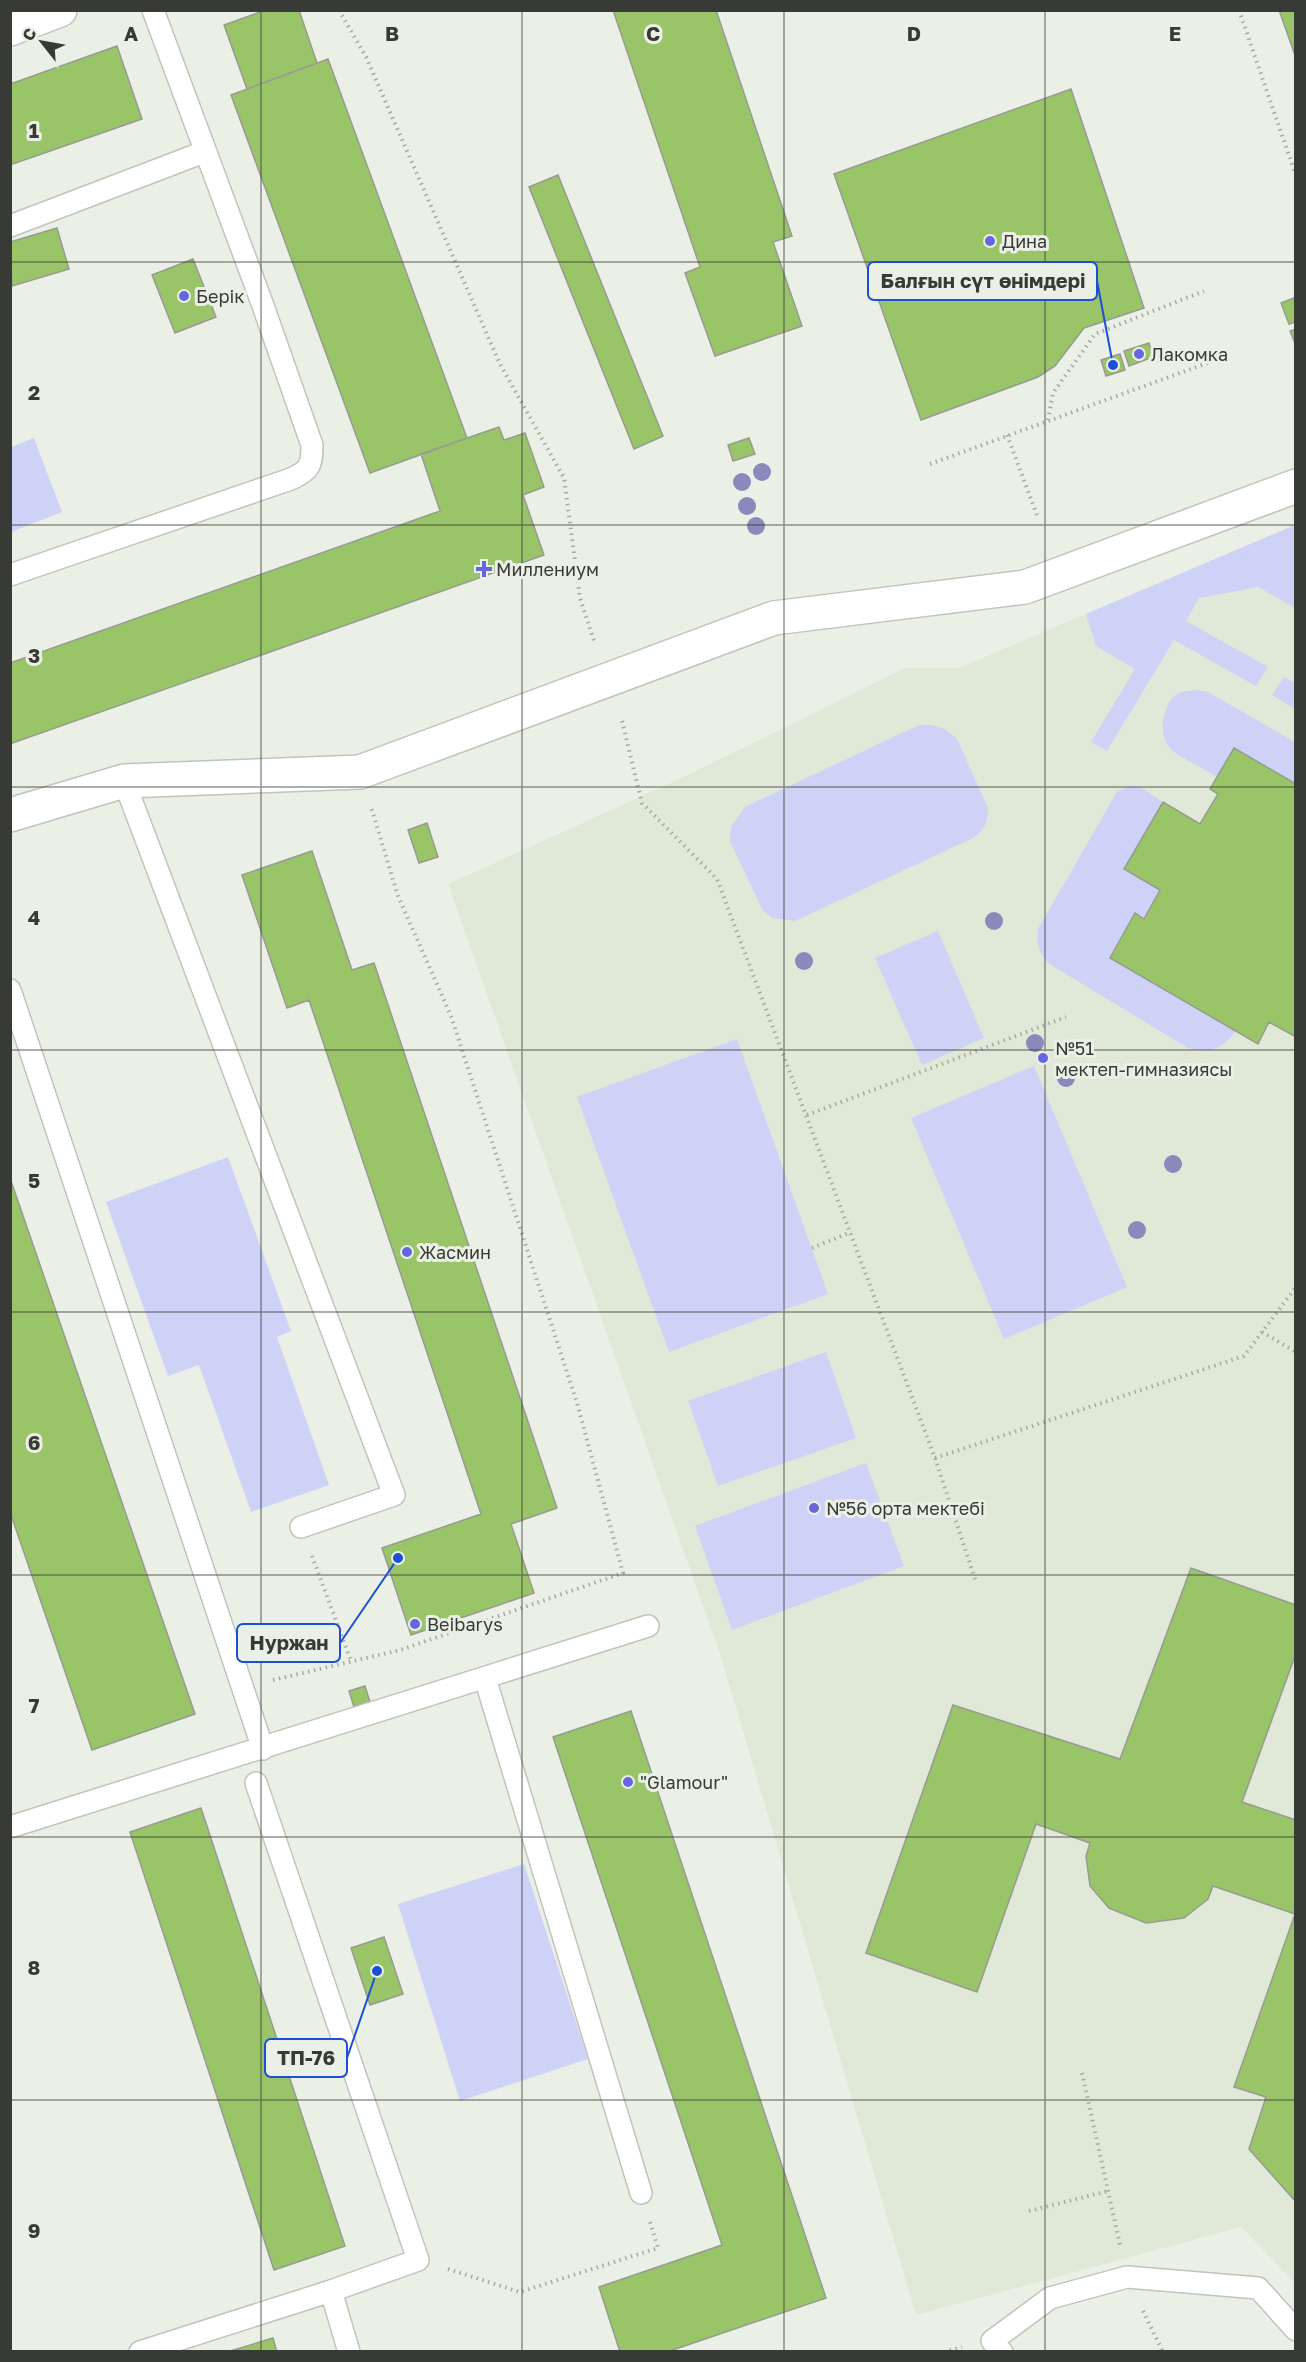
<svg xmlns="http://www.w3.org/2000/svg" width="1306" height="2362" font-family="'Golos Text',sans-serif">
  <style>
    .built { fill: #e0e9d7 }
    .green { fill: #cdd2f6 }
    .building { fill: #9ac468; stroke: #979b92; stroke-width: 1.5 }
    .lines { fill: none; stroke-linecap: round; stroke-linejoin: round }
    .lane-casing { stroke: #c0c5bb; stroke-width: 24 }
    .street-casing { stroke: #c0c5bb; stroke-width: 36 }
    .path { stroke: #a7aaa3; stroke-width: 4; stroke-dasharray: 1.5 4.5; stroke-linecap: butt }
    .lane { stroke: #fff; stroke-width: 21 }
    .street { stroke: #fff; stroke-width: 33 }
    .tree { fill: #8a89bc }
    .grid { fill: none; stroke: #383a36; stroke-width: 1.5; stroke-opacity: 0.55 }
    .poi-dot { fill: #6666df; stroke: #ebf0e6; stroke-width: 2 }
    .labels { text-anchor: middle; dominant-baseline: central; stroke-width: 6; stroke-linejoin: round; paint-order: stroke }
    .poi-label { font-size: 18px; fill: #383a36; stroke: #ebf0e6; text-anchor: start }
    .grid-label { font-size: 20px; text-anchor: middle; font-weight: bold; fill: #383a36; stroke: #ebf0e6; stroke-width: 6; stroke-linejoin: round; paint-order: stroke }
    .leader { fill: none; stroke: #1d4ed8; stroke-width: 2 }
    .callout-dot { fill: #1d4ed8; stroke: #ebf0e6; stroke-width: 2 }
    .callout { fill: #ebf0e6; stroke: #1d4ed8; stroke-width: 2 }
    .callout-label { font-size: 20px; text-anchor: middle; font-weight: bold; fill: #383a36 }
  </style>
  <rect width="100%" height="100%" fill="#ebf0e6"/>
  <path class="built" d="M1295,525V2283L1241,2227L916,2315L721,1657L448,884L684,777L905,668H959Z"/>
  <path class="green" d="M34,438L62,512L11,532V447Z
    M1295,525V608L1258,587L1199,598L1186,621L1268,667L1256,686L1174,640L1107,751L1091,742L1135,669L1096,646L1086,614Z
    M1284,677L1295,683V709L1272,695Z
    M1195,690L1208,692L1295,742V784L1235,748L1217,777C1203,768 1185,760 1172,750C1156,737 1162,700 1181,692C1185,691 1191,691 1195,690Z
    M919,725H932L945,729L957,739L988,808C988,822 985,830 973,838L795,921L773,918L763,911L730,841L731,827L745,807Z
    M1130,786L1140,787L1163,802L1124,868L1160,890L1144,919L1135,914L1236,1031C1221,1049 1211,1054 1188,1048L1051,965C1039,954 1036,945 1038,929L1117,792Z
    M938,931L984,1038L922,1065L875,958Z
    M737,1039L828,1294L669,1352L577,1097Z
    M1034,1066L1127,1287L1004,1339L911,1118Z
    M228,1157L291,1331L277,1337L329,1485L251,1512L199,1365L168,1376L106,1202Z
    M826,1352L856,1438L718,1486L688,1401Z
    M866,1463L904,1566L732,1630L695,1526Z
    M524,1864L588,2059L460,2101L398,1904Z"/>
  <path class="building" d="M266,10H299L317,63L247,89L224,25Z
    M613,10H716L792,236L773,242L802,326L715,356L685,273L700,267Z
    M1279,10H1296V58Z
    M117,46L142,119L10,165V84Z
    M328,59L467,438L370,473L231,95Z
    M1071,89L1144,308L1084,328L1055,366L1038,377L921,420L834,174Z
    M558,175L663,436L634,449L529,187Z
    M57,228L69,269L12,286L10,242Z
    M193,259L216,317L175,333L152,275Z
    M1296,297V322L1289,324L1281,303Z
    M1296,329V346L1290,331Z
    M1149,343L1153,357L1129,366L1124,351Z
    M1120,354L1125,370L1106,376L1101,360Z
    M499,427L504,440L525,433L544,487L523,495L544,555L10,744V663L440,511L421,454Z
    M749,438L755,454L733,461L728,445Z
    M1234,748L1296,784V1037L1269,1022L1258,1044L1110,958L1135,913L1144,919L1160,890L1124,869L1163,802L1200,824L1218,794L1210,789Z
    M427,823L438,857L419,863L408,830Z
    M312,851L352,970L374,963L557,1508L511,1524L534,1593L411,1635L382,1548L481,1514L309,1000L287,1008L242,875Z
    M10,1178L195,1714L92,1750L10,1512Z
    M1191,1568L1296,1605V1653L1242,1802L1296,1820V2202L1249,2149L1266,2097L1234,2087L1295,1914L1213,1886L1208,1899L1184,1918L1146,1923L1109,1908L1090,1886L1086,1856L1090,1843L1036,1824L977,1992L866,1953L953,1705L1120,1759Z
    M365,1686L370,1702L354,1707L349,1691Z
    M631,1711L826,2298L667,2352H620L599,2287L722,2245L553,1737Z
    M201,1808L345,2246L274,2270L130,1832Z
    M384,1937L403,1994L370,2005L351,1948Z
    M273,2338L277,2352H227Z"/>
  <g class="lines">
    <defs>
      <path id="lane" d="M10,226L204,152
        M10,575L291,479C310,470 312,466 312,445L262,303L153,10
        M124,781L394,1495L301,1527
        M10,990L263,1749
        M485,1678L641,2193
        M256,1783L418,2260L331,2291
        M10,1827L648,1626
        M140,2352L331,2291L349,2352
        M1002,2352L992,2341L1050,2298L1127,2277L1258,2288L1296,2330"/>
      <path id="street" d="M10,29L60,10
        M10,815L124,781L360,772L774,618L1025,587L1296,486"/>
    </defs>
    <use href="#lane" class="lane-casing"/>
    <use href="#street" class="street-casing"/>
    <path class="path" d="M339,10L366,57L500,364L564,478L580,598L595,644
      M1239,10L1296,176
      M1048,420L1053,393L1095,334L1204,291
      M1007,435L1037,515
      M930,464L1224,357
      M622,721L642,803L717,879L935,1458L976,1582
      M807,1115L1066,1017
      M812,1248L851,1232
      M1262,1332L1296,1352
      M935,1458L1244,1356L1296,1287
      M312,1556L351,1661
      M273,1680L400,1650L623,1573L577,1403L451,1016L398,896L371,807
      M1082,2073L1120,2245
      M1029,2211L1108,2191
      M448,2269L520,2292L658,2248L650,2222
      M1143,2311L1163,2352
      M944,2352L962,2347"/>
    <use href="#lane" class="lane"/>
    <use href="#street" class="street"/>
  </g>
  <g class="tree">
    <circle cx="762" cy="472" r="9"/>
    <circle cx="742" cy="482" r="9"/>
    <circle cx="747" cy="506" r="9"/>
    <circle cx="756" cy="526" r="9"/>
    <circle cx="994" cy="921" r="9"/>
    <circle cx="804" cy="961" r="9"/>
    <circle cx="1035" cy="1043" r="9"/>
    <circle cx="1066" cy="1078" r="9"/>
    <circle cx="1173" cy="1164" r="9"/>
    <circle cx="1137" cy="1230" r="9"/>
  </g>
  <path class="grid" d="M261,10V2352M522,10V2352M784,10V2352M1045,10V2352M10,262H1296M10,525H1296M10,787H1296M10,1050H1296M10,1312H1296M10,1575H1296M10,1837H1296M10,2100H1296"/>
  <g class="poi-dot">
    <circle cx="990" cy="241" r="6"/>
    <circle cx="184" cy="296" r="6"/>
    <circle cx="1139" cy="354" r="6"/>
    <path d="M481 560h6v6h6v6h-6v6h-6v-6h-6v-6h6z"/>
    <circle cx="1043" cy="1058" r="6"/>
    <circle cx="407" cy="1252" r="6"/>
    <circle cx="814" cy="1508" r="6"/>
    <circle cx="415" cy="1624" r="6"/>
    <circle cx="628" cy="1782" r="6"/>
  </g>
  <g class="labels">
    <g class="poi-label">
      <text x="1002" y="241">Дина</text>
      <text x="196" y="296">Берік</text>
      <text x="1151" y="354">Лакомка</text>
      <text x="496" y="569">Миллениум</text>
      <text x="1055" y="1048">№51<tspan x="1055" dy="21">мектеп-гимназиясы</tspan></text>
      <text x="419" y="1252">Жасмин</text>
      <text x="826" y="1508">№56 орта мектебі</text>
      <text x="427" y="1624">Beibarys</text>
      <text x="640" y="1782">"Glamour"</text>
    </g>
  </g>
  <g class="grid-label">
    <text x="131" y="41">A</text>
    <text x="392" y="41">B</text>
    <text x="653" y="41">C</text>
    <text x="914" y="41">D</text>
    <text x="1175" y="41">E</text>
    <text x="34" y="138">1</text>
    <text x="34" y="400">2</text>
    <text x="34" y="663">3</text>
    <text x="34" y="925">4</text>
    <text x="34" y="1188">5</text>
    <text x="34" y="1450">6</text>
    <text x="34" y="1713">7</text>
    <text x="34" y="1975">8</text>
    <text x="34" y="2238">9</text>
  </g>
  <path class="leader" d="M1113 365L1097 281M398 1558L340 1643M377 1971L347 2058"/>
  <g class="callout-dot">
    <circle cx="1113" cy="365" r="6"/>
    <circle cx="398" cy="1558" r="6"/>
    <circle cx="377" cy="1971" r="6"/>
  </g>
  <g class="callout">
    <rect x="868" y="262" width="229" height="38" rx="6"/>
    <rect x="237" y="1624" width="103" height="38" rx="6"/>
    <rect x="265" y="2039" width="82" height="38" rx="6"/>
  </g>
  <g class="callout-label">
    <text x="983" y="288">Балғын сүт өнімдері</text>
    <text x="289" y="1650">Нуржан</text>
    <text x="306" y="2065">ТП-76</text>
  </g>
  <rect width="1306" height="2362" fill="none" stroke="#383a36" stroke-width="24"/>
  <g transform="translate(42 42) rotate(301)" stroke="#ebf0e6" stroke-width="4.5" paint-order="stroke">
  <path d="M0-4.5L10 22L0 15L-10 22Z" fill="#383a36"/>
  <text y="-9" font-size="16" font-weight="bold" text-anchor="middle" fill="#383a36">С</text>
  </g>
</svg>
